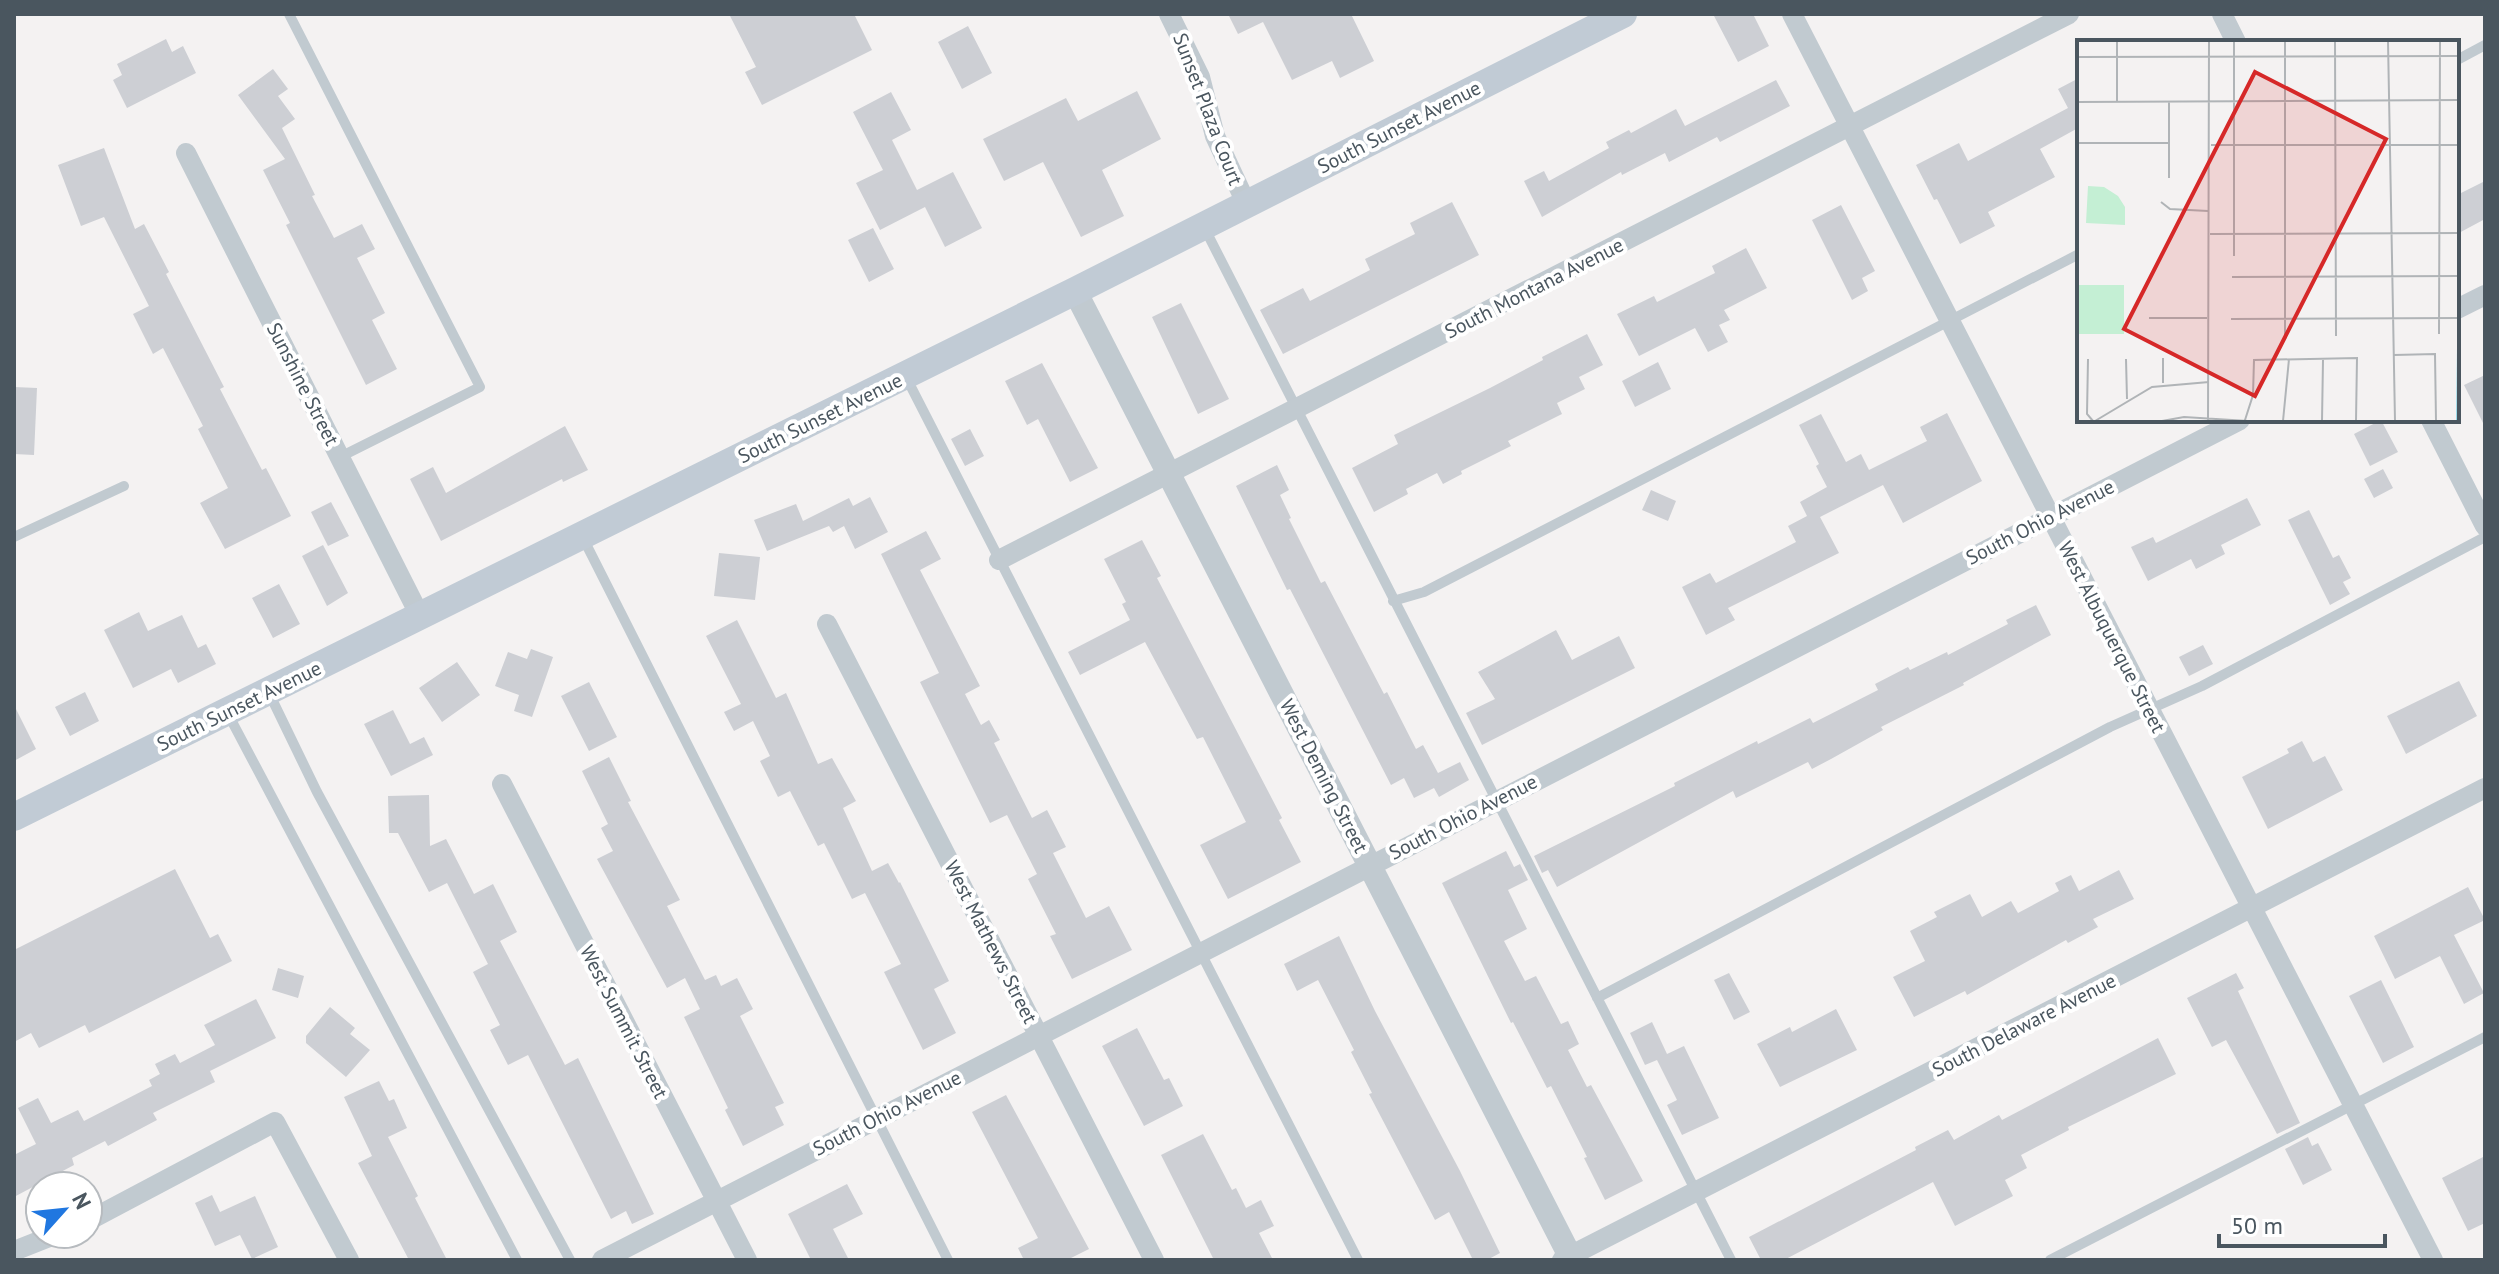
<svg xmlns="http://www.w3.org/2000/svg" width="2499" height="1274" font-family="'PT Sans',sans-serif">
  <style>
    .building { fill: #cdcfd4 }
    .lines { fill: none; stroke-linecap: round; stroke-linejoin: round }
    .service { stroke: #c1cad0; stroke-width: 10 }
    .minor { stroke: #c1cad0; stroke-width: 20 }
    .tertiary { stroke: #c1cad0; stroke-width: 24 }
    .secondary { stroke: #c1cbd5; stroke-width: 28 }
    .labels { text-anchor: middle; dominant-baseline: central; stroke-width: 8; stroke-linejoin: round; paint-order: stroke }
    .street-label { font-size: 20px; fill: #4a565f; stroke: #fff }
    .inset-river { fill: none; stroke: #92d9ea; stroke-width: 4 }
    .inset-road { fill: none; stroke: #b0b4b7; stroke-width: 2 }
    .view { fill: #d62828; fill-opacity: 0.15; stroke: #d62828; stroke-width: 4 }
    .inset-edge { fill: none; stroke: #4a565f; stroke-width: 4 }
  </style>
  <rect width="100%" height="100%" fill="#f4f2f2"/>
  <path class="building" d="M729,14H854L872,50L762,105L745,72L756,67Z
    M1228,14H1351L1374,61L1340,78L1332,61L1292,80L1263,22L1238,34Z
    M1713,14H1753L1769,46L1738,62Z
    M968,26L992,73L962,89L938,42Z
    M166,39L172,52L183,46L196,73L127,108L113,80L122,75L117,64Z
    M273,69L288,89L278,96L295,119L282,128L315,195L312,196L334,238L362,224L375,249L357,258L385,313L372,320L397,369L366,385L286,225L290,223L263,170L285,159L238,95Z
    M2079,78V130L2078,128L2040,149L2055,177L1988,212L1995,226L1960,244L1937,199L1934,200L1916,165L1959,143L1968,161L2068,108L2058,89Z
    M1776,80L1790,106L1720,142L1717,137L1669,162L1665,153L1622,175L1621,172L1542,217L1524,181L1544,171L1549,181L1609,148L1606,142L1629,130L1631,133L1676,109L1685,126Z
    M1137,91L1161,139L1102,170L1124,216L1081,237L1043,162L1004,181L983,139L1066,98L1078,121Z
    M891,92L911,130L892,140L917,190L953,172L982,228L945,247L925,207L880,230L856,183L883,170L853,112Z
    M104,148L135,229L144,224L169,272L166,274L224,387L220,389L262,470L266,468L291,516L225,549L200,503L228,488L198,429L203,426L163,348L153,354L133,314L149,306L104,217L81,226L58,165Z
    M2485,181V219L2457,234V195Z
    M1452,202L1479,255L1283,354L1260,310L1303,288L1310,301L1370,270L1365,259L1415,234L1410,223Z
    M1841,205L1875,271L1862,278L1868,291L1852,300L1812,220Z
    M873,228L894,269L869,282L848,240Z
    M1746,248L1767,288L1724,310L1730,320L1719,325L1728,342L1708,352L1695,328L1639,356L1617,314L1654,296L1657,302L1715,273L1712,266Z
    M1181,303L1229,399L1198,414L1152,317Z
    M1587,334L1603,365L1579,377L1585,389L1557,403L1562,414L1508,441L1511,446L1461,471L1462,474L1443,484L1437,473L1406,489L1408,494L1374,512L1352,468L1398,444L1394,435L1490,388L1543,360L1542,357Z
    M1658,362L1671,389L1635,407L1622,381Z
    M1042,363L1098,468L1070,482L1038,419L1027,425L1005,381Z
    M2485,375V427L2464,385Z
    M14,387L37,388L34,455L14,454Z
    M1947,413L1982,481L1903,523L1883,485L1820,517L1839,553L1728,608L1735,620L1706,635L1682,587L1710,573L1716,583L1796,542L1788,526L1807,516L1800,502L1827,487L1816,466L1819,464L1799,425L1821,414L1846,462L1861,454L1869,470L1927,441L1920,427Z
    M2381,420L2398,452L2370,466L2354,434Z
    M565,426L588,470L563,482L562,479L441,541L410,479L433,467L446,493Z
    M970,429L984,456L965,466L951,439Z
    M1277,465L1289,490L1280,495L1291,518L1289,519L1321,583L1325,581L1384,694L1387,692L1416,749L1423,745L1438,773L1460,762L1469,780L1439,797L1434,788L1414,798L1404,778L1391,785L1290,589L1287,590L1236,486Z
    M2383,469L2393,488L2374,498L2364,479Z
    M1651,490L1676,501L1668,521L1642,510Z
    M870,497L888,532L855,549L844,526L833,532L829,526L767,551L754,520L796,504L803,521L849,498L853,506Z
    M2247,498L2261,525L2221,545L2225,554L2196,569L2191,559L2148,581L2131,547L2153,537L2156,543Z
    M331,502L349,536L328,546L311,512Z
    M2309,510L2333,558L2339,555L2351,578L2343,582L2350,594L2330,605L2288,520Z
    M926,531L941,559L920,570L980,686L965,694L981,725L989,720L1000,740L994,743L1032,818L1047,810L1066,847L1053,853L1086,918L1109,906L1132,950L1072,979L1050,936L1056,934L1028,879L1037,874L1007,815L990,823L920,682L939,673L881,554Z
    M1142,540L1161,576L1157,578L1282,818L1279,820L1301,862L1228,899L1200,845L1246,822L1203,737L1197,739L1145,642L1080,675L1068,652L1130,620L1122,604L1126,602L1104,559Z
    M323,545L348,593L327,606L302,556Z
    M719,553L760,557L755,600L714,596Z
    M279,584L300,624L273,638L252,598Z
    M2036,605L2051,635L1963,683L1964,685L1881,727L1883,730L1831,759L1812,769L1808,762L1736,798L1733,791L1557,887L1548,870L1542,873L1534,856L1675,786L1674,783L1757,741L1758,744L1810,718L1813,723L1878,690L1875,684L1908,667L1910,670L1947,652L1948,655L2008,624L2006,620Z
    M139,612L148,631L182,615L198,648L206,644L216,664L178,683L171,669L133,688L104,630Z
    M737,620L776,698L786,693L818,764L832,758L856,801L843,808L872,871L888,863L899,883L900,882L949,981L934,989L956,1033L923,1050L884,972L901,964L865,893L852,899L824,843L818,846L790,791L778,797L760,761L770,756L753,721L734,731L724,712L741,704L706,636Z
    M1556,630L1572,660L1619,636L1635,668L1482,745L1466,713L1495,699L1478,672Z
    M2203,645L2213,664L2189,676L2179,657Z
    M531,649L553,657L532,717L514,711L519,695L495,686L508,652L527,659Z
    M457,662L480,695L442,722L419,688Z
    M2459,681L2477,716L2406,754L2387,716Z
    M589,682L617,737L589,751L561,696Z
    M85,692L99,721L70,736L55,707Z
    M14,705L36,749L14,761Z
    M393,710L410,744L424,737L433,755L391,776L364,724Z
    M2302,741L2313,762L2325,756L2343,790L2268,829L2242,777L2289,753L2287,749Z
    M609,757L631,801L628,802L680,900L667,906L705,980L716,975L721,986L737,978L753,1009L740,1016L784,1103L775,1107L784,1125L743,1146L725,1110L728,1108L684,1017L700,1009L685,978L667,988L597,859L613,851L601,828L608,824L582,771Z
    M429,795L430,846L446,839L474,894L493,884L517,932L500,941L565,1065L578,1058L654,1214L632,1224L626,1211L611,1219L528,1055L508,1065L490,1030L500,1025L473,972L488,964L447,883L429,892L398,833H389L388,796Z
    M1506,851L1514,867L1520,864L1528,880L1508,890L1527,929L1504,941L1525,981L1536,976L1561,1024L1568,1021L1579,1044L1568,1050L1587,1087L1591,1085L1643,1181L1605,1200L1584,1158L1587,1157L1551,1086L1547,1088L1513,1022L1511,1023L1442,883Z
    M175,869L210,938L218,934L232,961L89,1033L85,1025L39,1048L31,1033L14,1042V950Z
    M2119,870L2134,899L2093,919L2098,927L2068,943L2066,940L1967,995L1965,991L1914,1017L1893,977L1925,961L1910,931L1937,917L1934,912L1970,894L1982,917L2011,901L2018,913L2059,891L2055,883L2071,875L2079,891Z
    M2468,887L2485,920L2454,935L2484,993L2464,1004L2440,956L2395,979L2374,936Z
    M1339,936L1375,1011L1460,1171L1500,1253L1487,1260H1473L1449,1212L1435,1220L1369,1094L1372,1093L1351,1052L1354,1050L1318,980L1297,991L1284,964Z
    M278,968L304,976L298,998L272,990Z
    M1729,973L1750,1012L1734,1020L1714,980Z
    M2236,973L2244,988L2238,991L2300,1123L2277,1134L2226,1040L2212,1047L2187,998Z
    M2381,980L2414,1047L2383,1063L2349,996Z
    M256,999L276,1038L210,1071L215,1082L153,1113L157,1120L108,1146L105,1141L72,1158L74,1165L14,1197V1155L36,1144L18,1108L38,1098L51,1123L78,1110L84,1121L152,1086L149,1080L160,1074L155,1064L175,1054L180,1063L215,1045L204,1025Z
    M330,1007L355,1028L350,1034L370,1050L346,1077L306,1043V1036Z
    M1836,1009L1857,1050L1780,1087L1757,1044L1790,1027L1792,1032Z
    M1652,1022L1667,1054L1684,1046L1719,1118L1682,1135L1667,1105L1677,1100L1657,1060L1645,1065L1630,1033Z
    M1137,1028L1164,1080L1169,1078L1183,1106L1144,1126L1102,1046Z
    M2158,1038L2176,1074L2068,1127L2069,1130L2021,1155L2027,1168L2005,1180L2013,1196L1955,1226L1933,1182L1784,1260H1761L1749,1237L1916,1150L1915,1147L1948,1130L1954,1140L1999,1115L2002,1120Z
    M379,1081L389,1101L394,1099L407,1128L388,1137L418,1196L415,1198L447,1260H409L358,1163L372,1156L344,1097Z
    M1006,1095L1089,1249L1067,1260H1024L1018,1248L1038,1238L972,1112Z
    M1203,1134L1232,1190L1236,1188L1246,1208L1261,1200L1274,1226L1259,1233L1273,1260H1214L1161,1155Z
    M2308,1137L2312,1146L2318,1143L2332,1170L2303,1185L2285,1149Z
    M2485,1156V1223L2468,1231L2442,1178Z
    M847,1184L863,1214L833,1229L849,1260H811L788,1214Z
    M212,1195L220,1212L255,1196L278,1247L252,1259L240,1235L215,1246L195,1203Z"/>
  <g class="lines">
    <path class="service" d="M289,14L480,387L340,457
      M2457,60L2485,45
      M1205,229L1731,1260
      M907,379L1358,1260
      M14,537L124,486
      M583,538L948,1260
      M1393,601L1424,592L2079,254
      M269,693L317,792L570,1260
      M228,714L517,1260
      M1597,998L2110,727L2202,686L2485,537
      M2050,1260L2485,1037"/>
    <path class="minor" d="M1169,14L1200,77L1215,136L1247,205
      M1792,14L2433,1260
      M2222,14L2236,42
      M186,153L420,616
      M2457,309L2485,295
      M2431,420L2485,526
      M999,560L2069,14
      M827,624L1154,1260
      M502,784L747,1260
      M88,1221L275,1122L349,1260
      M14,1251L57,1234
      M602,1260L2240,420
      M1562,1260L2485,788"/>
    <path class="tertiary" d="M1075,291L1572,1260"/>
    <path class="secondary" d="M14,817L1075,291L1623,14"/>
  </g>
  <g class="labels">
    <g class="street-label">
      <text transform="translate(1208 109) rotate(69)">Sunset Plaza Court</text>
      <text transform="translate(1399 127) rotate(-27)">South Sunset Avenue</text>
      <text transform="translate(1534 288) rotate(-27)">South Montana Avenue</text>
      <text transform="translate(303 384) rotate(63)">Sunshine Street</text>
      <text transform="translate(820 418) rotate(-26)">South Sunset Avenue</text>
      <text transform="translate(2040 522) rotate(-27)">South Ohio Avenue</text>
      <text transform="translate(2112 637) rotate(63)">West Albuquerque Street</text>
      <text transform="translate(239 706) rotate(-26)">South Sunset Avenue</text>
      <text transform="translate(1324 776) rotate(63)">West Deming Street</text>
      <text transform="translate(1463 817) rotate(-27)">South Ohio Avenue</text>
      <text transform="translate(991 942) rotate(63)">West Mathews Street</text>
      <text transform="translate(624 1022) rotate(63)">West Summit Street</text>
      <text transform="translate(2024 1025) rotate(-27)">South Delaware Avenue</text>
      <text transform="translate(887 1113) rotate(-27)">South Ohio Avenue</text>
    </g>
  </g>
  <g transform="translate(2077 40)">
    <rect width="382" height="382" fill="#f4f2f2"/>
    <path d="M11,146L27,147L41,156L48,167V185L9,183ZM0,245H47V294H0Z" fill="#c4efd4"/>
    <path class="inset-river" d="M381,381L382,307"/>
    <path class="inset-road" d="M40,1V61M208,1V297M258,1L259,296M311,1L318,381M0,17L382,16M92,61V138M0,62L382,60M0,103H92M134,105H382M84,162L93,169L131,171M133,194L382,193M157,216V1M155,237L382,236M72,278H130M154,279L382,278M362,294L363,1M317,315L358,314L359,381M86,318V343M11,319L10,374L16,381M49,319L50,359M168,380L176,355L177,320L280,318L279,381M18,381L75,347L132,342M85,381L107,377L171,381M131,381L132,1M206,381L212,319M245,381L246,320"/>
    <path class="view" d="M178,32L309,99L178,356L47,289Z"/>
    <rect width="382" height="382" class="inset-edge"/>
  </g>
  <rect width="2499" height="1274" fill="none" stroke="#4a565f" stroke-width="32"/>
  <g transform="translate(64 1210) rotate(63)"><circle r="38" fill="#ffffff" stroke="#b7bbbf" stroke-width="2"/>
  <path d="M0-6L14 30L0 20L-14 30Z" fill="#2077e0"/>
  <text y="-12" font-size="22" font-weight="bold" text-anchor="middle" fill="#4a565f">N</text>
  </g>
  <path d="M2219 1234v12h166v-12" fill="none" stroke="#4a565f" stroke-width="4"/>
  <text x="2231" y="1234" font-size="24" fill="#4a565f" stroke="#ffffff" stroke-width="6" paint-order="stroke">50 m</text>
</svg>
